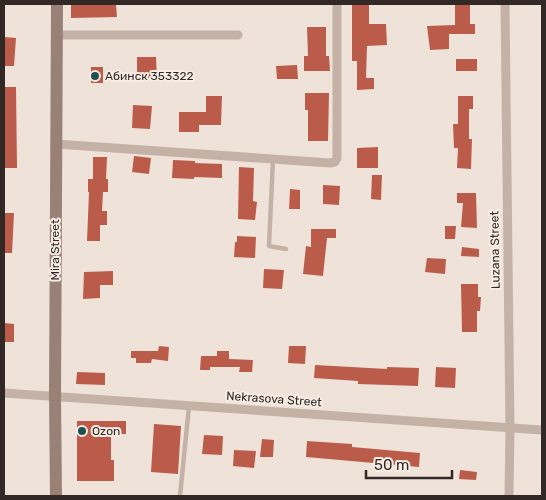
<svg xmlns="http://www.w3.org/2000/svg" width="546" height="500" font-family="Rubik,sans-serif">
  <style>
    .building { fill: #bb5c4b }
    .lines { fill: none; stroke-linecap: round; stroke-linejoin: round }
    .lane { stroke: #c5b2a7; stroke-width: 4.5 }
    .street { stroke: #c5b2a7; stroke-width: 9 }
    .secondary { stroke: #998178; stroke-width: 12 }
    .poi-dot { fill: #20504f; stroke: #f7ede5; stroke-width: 2 }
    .labels { text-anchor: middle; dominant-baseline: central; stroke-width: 4; stroke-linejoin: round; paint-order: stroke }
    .poi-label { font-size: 12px; fill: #322927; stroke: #f7ede5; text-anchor: start }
    .street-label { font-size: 12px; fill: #322927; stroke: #f7ede5 }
  </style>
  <rect width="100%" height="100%" fill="#efe3d9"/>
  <path class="building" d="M71,4H116L117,17L71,18Z
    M352,4H369V24H386L387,45L367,46L366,78H374V89L357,90V61H352Z
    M455,4H470V24H475V34H449V49L430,50L427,26L455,25Z
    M307,27H326V56H329L330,71H304V56H308Z
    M4,37L16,38L14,66H4Z
    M137,57H156L157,78H137Z
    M456,59H477V71H456Z
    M297,65L298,79H277L276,66Z
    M91,67H103V83H91Z
    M4,87H16L17,168H4Z
    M305,93H329L328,141H308V110H305Z
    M206,96H222L221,125H199V132H179V112H206Z
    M458,96H473V109H469V139H472L471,169L457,168L458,148H454L453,124H458Z
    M133,105L152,106L150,129L132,128Z
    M378,147V168H357V148Z
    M134,156L151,158L149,174L132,172Z
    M93,157H107L106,179H108V192H103L102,211H107V225H100V241H87L89,192H88V179H93Z
    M173,160L195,161V163L222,164V178L194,177V179L172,178Z
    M239,167L254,168L253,201L257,202L255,220L238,219Z
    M372,175H382L381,200L371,199Z
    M323,185L340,186L339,205L323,204Z
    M290,189L300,190V209H289Z
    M457,193H476L477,228L461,227L463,203H457Z
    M4,213H14L12,253H4Z
    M445,226H456L455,239H445Z
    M311,229H336V238H327L323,276L303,274L306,246L311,247Z
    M237,236L256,237L255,258L234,257L235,242H237Z
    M462,247L479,249V257L461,256Z
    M427,258L446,259L445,274L425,272Z
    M264,269L284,270L282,289L263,288Z
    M113,271V285H100V298L83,299L84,272Z
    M461,284H478V297H481L480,311H477V332H462Z
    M4,323L14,324V342H4Z
    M159,346L169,347L168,361L152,359L151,363H136V358H131V351H158Z
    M289,346H306L305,364L288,363Z
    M217,351H229V359L253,360L252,372H239L240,367H210V370H200L201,356H217Z
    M315,365L387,369V367L419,368L418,386L358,384V381L314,378Z
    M436,367L456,368L455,388L435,387Z
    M77,372L105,373V385L76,384Z
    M77,421H126V434H111V460H114V481H77Z
    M154,424L181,426L178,474L151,472Z
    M204,435L223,436L222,455L202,454Z
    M262,439L274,440L273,457H260Z
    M307,441L352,444V447L420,453L419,467L306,457Z
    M234,450L256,451L254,468L233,466Z
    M460,470L477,472L476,480L459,479Z"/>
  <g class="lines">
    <path class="lane" d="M273,159L269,246L286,249
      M180,496L189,406"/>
    <path class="street" d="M505,4L510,428L509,496
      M57,35H238
      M56,144L330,163L335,162L337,158V4
      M4,393L542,430"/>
    <path class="secondary" d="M56,496L55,396L57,4"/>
  </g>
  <g class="poi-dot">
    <circle cx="95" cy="76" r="5"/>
    <circle cx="82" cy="431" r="5"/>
  </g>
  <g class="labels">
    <g class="poi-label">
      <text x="105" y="76">Абинск 353322</text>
      <text x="92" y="431">Ozon</text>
    </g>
    <g class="street-label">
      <text transform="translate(55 250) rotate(-90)">Mira Street</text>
      <text transform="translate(495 250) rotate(-91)">Luzana Street</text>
      <text transform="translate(274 399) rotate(4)">Nekrasova Street</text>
    </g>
  </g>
  <rect width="546" height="500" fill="none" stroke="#322927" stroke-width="10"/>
  <path d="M366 470v8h86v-8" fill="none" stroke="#322927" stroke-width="2.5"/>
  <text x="374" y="470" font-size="15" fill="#322927" stroke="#f7ede5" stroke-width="4" paint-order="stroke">50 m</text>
</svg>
